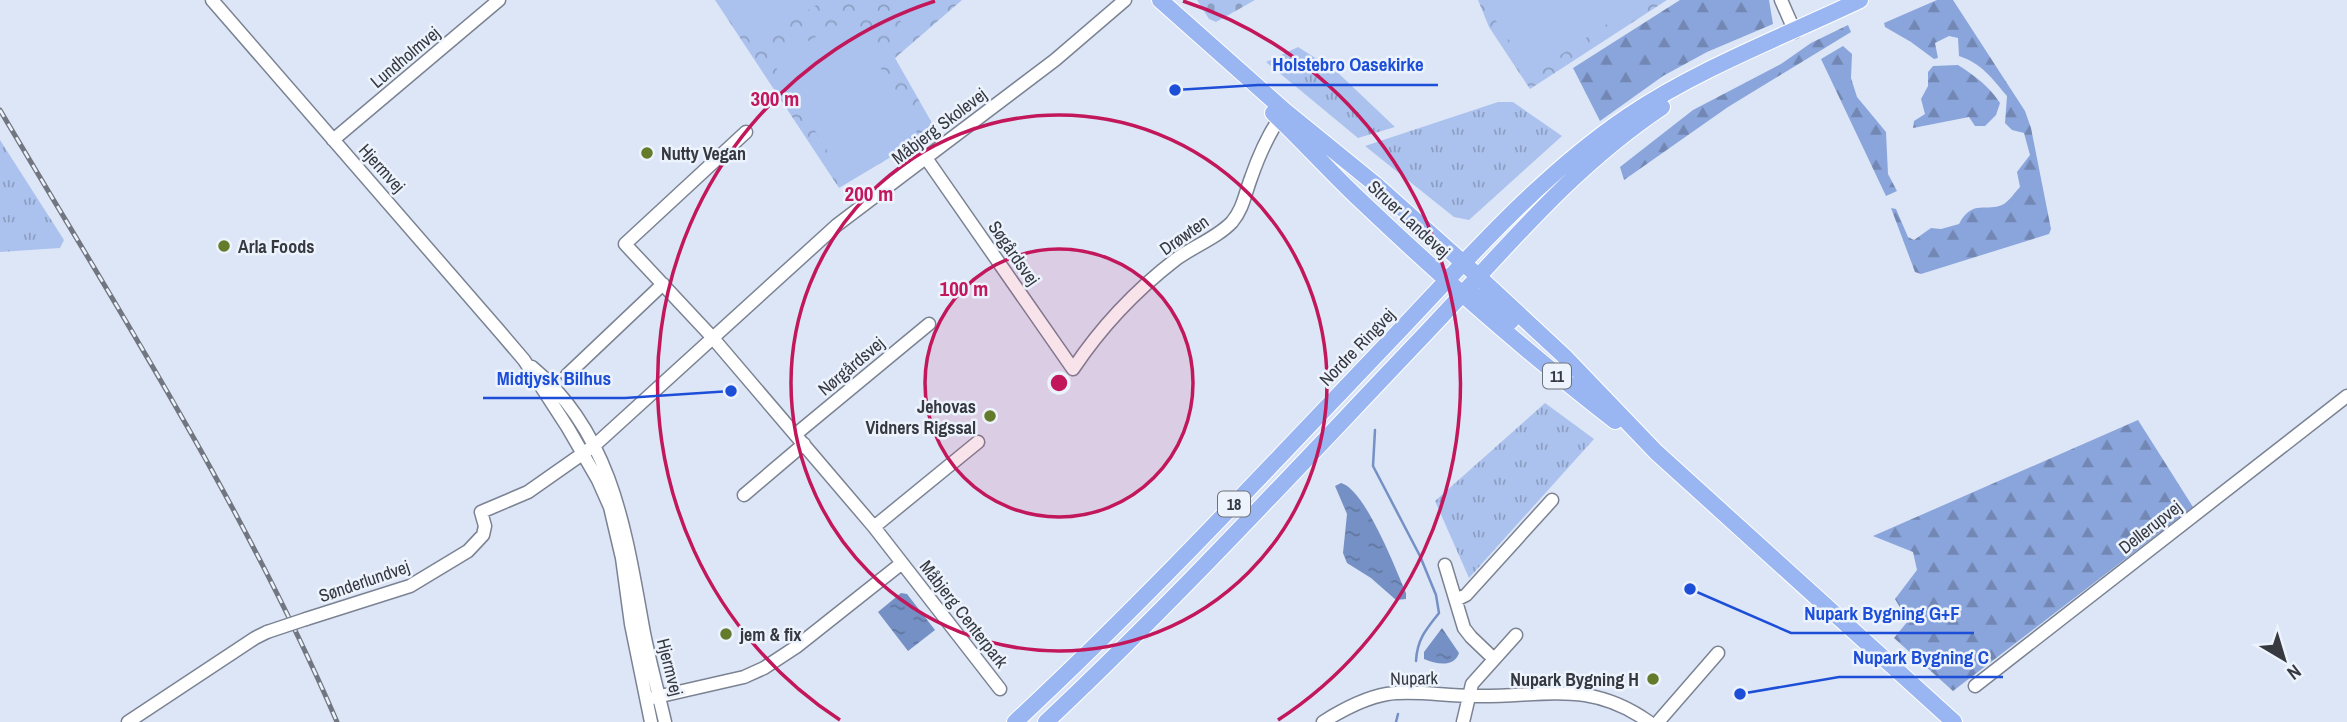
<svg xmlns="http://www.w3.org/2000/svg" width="2347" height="722" font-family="'Archivo Narrow',sans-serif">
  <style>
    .grass { fill: url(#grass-tufts) }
    .forest { fill: url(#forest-firs) }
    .cemetery { fill: url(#cemetery-stones) }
    .park { fill: url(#park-crowns) }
    .garden { fill: #abc2ee }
    .water { fill: url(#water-ripples) }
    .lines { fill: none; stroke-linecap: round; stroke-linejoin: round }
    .stream { stroke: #7590c4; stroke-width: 2.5 }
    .minor-casing { stroke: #7b8393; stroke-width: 15 }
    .major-casing { stroke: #fff; stroke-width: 18 }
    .minor { stroke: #fff; stroke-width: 12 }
    .major { stroke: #9ab6f2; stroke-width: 16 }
    .rail-casing { stroke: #717681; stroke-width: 5 }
    .rail { stroke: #edf3fd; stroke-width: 2.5; stroke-dasharray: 8; stroke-linecap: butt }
    .minor-bridge-casing { stroke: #7b8393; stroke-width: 15; stroke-linecap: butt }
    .minor-bridge { stroke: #fff; stroke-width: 12 }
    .ring { fill: none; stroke: #c2185b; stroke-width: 3.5 }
    .poi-dot { fill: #657b2c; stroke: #edf3fd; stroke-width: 2.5 }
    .labels { text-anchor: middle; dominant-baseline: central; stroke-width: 5; stroke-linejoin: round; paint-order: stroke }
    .shield { fill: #edf3fd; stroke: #6d7179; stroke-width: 2 }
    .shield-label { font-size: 16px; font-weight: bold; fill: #363940 }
    .street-label { font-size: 18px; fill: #363940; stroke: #edf3fd }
    .poi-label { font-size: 18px; font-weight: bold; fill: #363940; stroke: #edf3fd; text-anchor: start }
    .centre { fill: #c2185b; stroke: #edf3fd; stroke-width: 3.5 }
    .ring-label { font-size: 21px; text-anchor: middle; font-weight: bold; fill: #c2185b; stroke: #edf3fd; stroke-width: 5; stroke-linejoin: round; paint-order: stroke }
    .leader { fill: none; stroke: #1d4ed8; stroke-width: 2.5 }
    .callout-dot { fill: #1d4ed8; stroke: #edf3fd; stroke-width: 2.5 }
    .callout-label { font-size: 19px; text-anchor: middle; font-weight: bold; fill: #1d4ed8; stroke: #edf3fd; stroke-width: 5; stroke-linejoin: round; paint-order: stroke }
  </style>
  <defs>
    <pattern id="grass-tufts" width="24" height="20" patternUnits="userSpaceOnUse" patternTransform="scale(1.75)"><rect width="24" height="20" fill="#abc2ee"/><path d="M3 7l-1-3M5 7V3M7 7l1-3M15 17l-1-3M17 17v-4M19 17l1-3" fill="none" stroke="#8c9fc2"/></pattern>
    <pattern id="forest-firs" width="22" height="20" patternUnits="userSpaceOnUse" patternTransform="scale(1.75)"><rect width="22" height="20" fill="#8aa5db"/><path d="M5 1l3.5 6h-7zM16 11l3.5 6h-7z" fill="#7287b3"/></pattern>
    <pattern id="cemetery-stones" width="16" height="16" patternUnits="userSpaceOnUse" patternTransform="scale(1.75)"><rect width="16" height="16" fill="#abc2ee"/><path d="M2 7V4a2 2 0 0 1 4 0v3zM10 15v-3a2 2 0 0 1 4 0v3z" fill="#8c9fc2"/></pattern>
    <pattern id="park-crowns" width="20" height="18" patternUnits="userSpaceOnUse" patternTransform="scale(1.75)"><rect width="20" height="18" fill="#abc2ee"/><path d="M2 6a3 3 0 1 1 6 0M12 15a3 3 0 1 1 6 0" fill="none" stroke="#8c9fc2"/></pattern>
    <pattern id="water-ripples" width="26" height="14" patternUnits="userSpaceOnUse" patternTransform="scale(1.75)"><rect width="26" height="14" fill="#7590c4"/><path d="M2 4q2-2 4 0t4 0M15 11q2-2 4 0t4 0" fill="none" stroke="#6177a1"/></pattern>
  </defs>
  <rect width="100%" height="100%" fill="#dde6f7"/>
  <path class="grass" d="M1298,47L1336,71L1395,127L1358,138L1266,62Z
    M1498,102H1513L1562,136L1469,220L1454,217L1365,146Z
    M0,140L64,240L60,248L0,252Z
    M1545,403L1594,439L1469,578L1435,501Z"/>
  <path class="forest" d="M1680,0H1769L1773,24L1707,52L1663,76L1600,121L1573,68Z
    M1937,0H1953L2025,111L2031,128L2051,229L2049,234L1921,274L1915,272L1891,208L1896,209L1908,237L1914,240L1931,228L1941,229L1959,224C1973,198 1986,213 2004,204C2010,200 2015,192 2020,187L2017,172L2030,155L2024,133L2012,130L2005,123L2007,96C1992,78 1981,63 1959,56L1958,38L1949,36L1935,43L1938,58L1934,59L1911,42L1885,27L1884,23Z
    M1848,25L1851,32L1728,107L1624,180L1620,167L1693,110L1781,64L1811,43Z
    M1843,46L1852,54L1851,78L1857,97L1886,132L1888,174L1897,191L1886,196L1821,59Z
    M1958,65C1975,76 1989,86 2000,103L1996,115L1985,126H1975L1969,117L1913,128L1914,121L1925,114L1921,99L1928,86V72L1933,66Z
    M2138,420L2193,507L1953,691L1894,638L1908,621L1895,599L1917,570L1913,552L1873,536Z"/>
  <path class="cemetery" d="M1197,0H1255L1216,22L1209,19Z"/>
  <path class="park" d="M715,0H962L895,58L936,130L839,188Z
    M1478,0H1667L1530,89L1489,27Z"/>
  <path class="garden" d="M722,0H825L752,44Z
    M884,0H950L909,32Z
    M1482,0H1643L1532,74Z
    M852,17L919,136L846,181L772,61Z"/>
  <path class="water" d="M1341,483C1365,489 1396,570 1406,593V599L1396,600L1371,578L1347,563L1343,553L1347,514L1335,486Z
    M901,593L907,594L935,630L908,651L878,612Z
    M1442,628L1459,653C1454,668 1436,664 1424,659V652Z"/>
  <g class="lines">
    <path class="stream" d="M1375,430L1373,466L1420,556L1436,595L1439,613C1426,629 1417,640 1416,661
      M1396,722L1398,714"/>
    <defs>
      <path id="minor" d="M212,0L501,333L524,360L568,428L598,480L610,507L622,558L631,624L651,722
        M1781,0L1795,32
        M746,132L625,244L712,337L874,527L1000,689
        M333,140L499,0
        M926,158L1073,369C1101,327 1135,291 1175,260C1192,247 1217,238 1232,222C1243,209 1245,194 1251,178C1259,155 1269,132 1284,112
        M532,367C614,435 626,535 644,633C650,663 658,692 665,722
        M567,375L663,284
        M796,434L929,324
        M744,495L804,444
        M874,527L978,442
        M1445,565L1464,628L1471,637L1494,659
        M1456,600L1466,595L1552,500
        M306,619L410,586L468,551L483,535L485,526L481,512L528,492L595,445L837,225L1055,60L1125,0
        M1975,686L2347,396
        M652,698L744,677L764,668L796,647L902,563
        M128,722L255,638L267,632
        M1323,722C1342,710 1364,698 1387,694C1415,690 1444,696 1473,696C1541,698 1587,678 1649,722
        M1463,722L1472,684L1516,635
        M1658,722L1718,653"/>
      <path id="major" d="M1160,0L1285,111L1376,185L1479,277L1564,356L1656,452L1954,722
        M1273,113C1303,141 1330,172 1360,200C1442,278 1526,352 1615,421
        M1466,291L1489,302L1511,321
        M1015,722C1143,603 1262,475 1383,348C1460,268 1535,179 1628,116C1700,68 1782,37 1860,0
        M1046,722C1178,598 1301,464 1426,333C1503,252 1568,170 1662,107"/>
    </defs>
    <use href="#minor" class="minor-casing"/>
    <use href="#major" class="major-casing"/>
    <use href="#minor" class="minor"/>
    <use href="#major" class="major"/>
    <defs>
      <path id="rail" d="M0,110C118,310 245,508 337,722"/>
    </defs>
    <use href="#rail" class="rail-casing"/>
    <use href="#rail" class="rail"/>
    <defs>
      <path id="minor-bridge" d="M267,632L306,619"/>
    </defs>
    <use href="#minor-bridge" class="minor-bridge-casing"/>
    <use href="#minor-bridge" class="minor-bridge"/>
  </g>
  <circle cx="1059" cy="383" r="134" fill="#c2185b" fill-opacity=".12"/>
  <g class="ring">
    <circle cx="1059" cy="383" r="134"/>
    <circle cx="1059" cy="383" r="268"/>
    <path d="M840 720A402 402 0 0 1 935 1M1183 1A402 402 0 0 1 1278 720"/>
  </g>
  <g class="poi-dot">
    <circle cx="647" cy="153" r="7"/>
    <circle cx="224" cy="246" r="7"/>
    <circle cx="990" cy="416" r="7"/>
    <circle cx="726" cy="634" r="7"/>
    <circle cx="1653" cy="679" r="7"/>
  </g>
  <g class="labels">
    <g class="shield">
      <rect x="1543" y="363.5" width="28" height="25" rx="5"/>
      <rect x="1218" y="491.5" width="32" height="25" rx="5"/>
    </g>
    <g class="shield-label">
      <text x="1557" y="376">11</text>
      <text x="1234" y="504">18</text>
    </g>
    <g class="street-label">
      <text transform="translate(405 57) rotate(-40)">Lundholmvej</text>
      <text transform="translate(939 126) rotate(-37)">Måbjerg Skolevej</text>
      <text transform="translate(382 168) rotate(48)">Hjermvej</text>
      <text transform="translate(1409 219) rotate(43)">Struer Landevej</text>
      <text transform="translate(1184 235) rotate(-35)">Drøwten</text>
      <text transform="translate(1014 253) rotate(55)">Søgårdsvej</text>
      <text transform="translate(1357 347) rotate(-46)">Nordre Ringvej</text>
      <text transform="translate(851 366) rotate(-40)">Nørgårdsvej</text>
      <text transform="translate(2150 527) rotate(-38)">Dellerupvej</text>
      <text transform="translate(364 581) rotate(-19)">Sønderlundvej</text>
      <text transform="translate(964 614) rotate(52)">Måbjerg Centerpark</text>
      <text transform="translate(670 667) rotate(76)">Hjermvej</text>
      <text transform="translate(1414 678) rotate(-1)">Nupark</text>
    </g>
    <g class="poi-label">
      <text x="661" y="153">Nutty Vegan</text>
      <text x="238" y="246">Arla Foods</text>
      <text x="976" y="406" text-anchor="end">Jehovas<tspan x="976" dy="21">Vidners Rigssal</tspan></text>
      <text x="740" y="634">jem &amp; fix</text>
      <text x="1639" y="679" text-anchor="end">Nupark Bygning H</text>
    </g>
  </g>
  <circle cx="1059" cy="383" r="10" class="centre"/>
  <g class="ring-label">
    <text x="775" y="106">300 m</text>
    <text x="869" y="201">200 m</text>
    <text x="964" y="296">100 m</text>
  </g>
  <path class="leader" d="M1175 90L1258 85H1438M731 391L625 398H483M1690 589L1791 633H1974M1740 694L1839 677H2003"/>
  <g class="callout-dot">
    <circle cx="1175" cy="90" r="7"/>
    <circle cx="731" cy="391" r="7"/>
    <circle cx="1690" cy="589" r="7"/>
    <circle cx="1740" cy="694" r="7"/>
  </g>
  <g class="callout-label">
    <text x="1348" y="71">Holstebro Oasekirke</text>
    <text x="554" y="385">Midtjysk Bilhus</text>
    <text x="1882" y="620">Nupark Bygning G+F</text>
    <text x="1921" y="664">Nupark Bygning C</text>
  </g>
  <g transform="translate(2284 659) rotate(142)" stroke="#edf3fd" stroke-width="5" paint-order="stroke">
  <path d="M0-5L12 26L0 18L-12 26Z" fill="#363940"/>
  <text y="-10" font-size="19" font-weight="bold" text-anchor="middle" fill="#363940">N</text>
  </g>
</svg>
